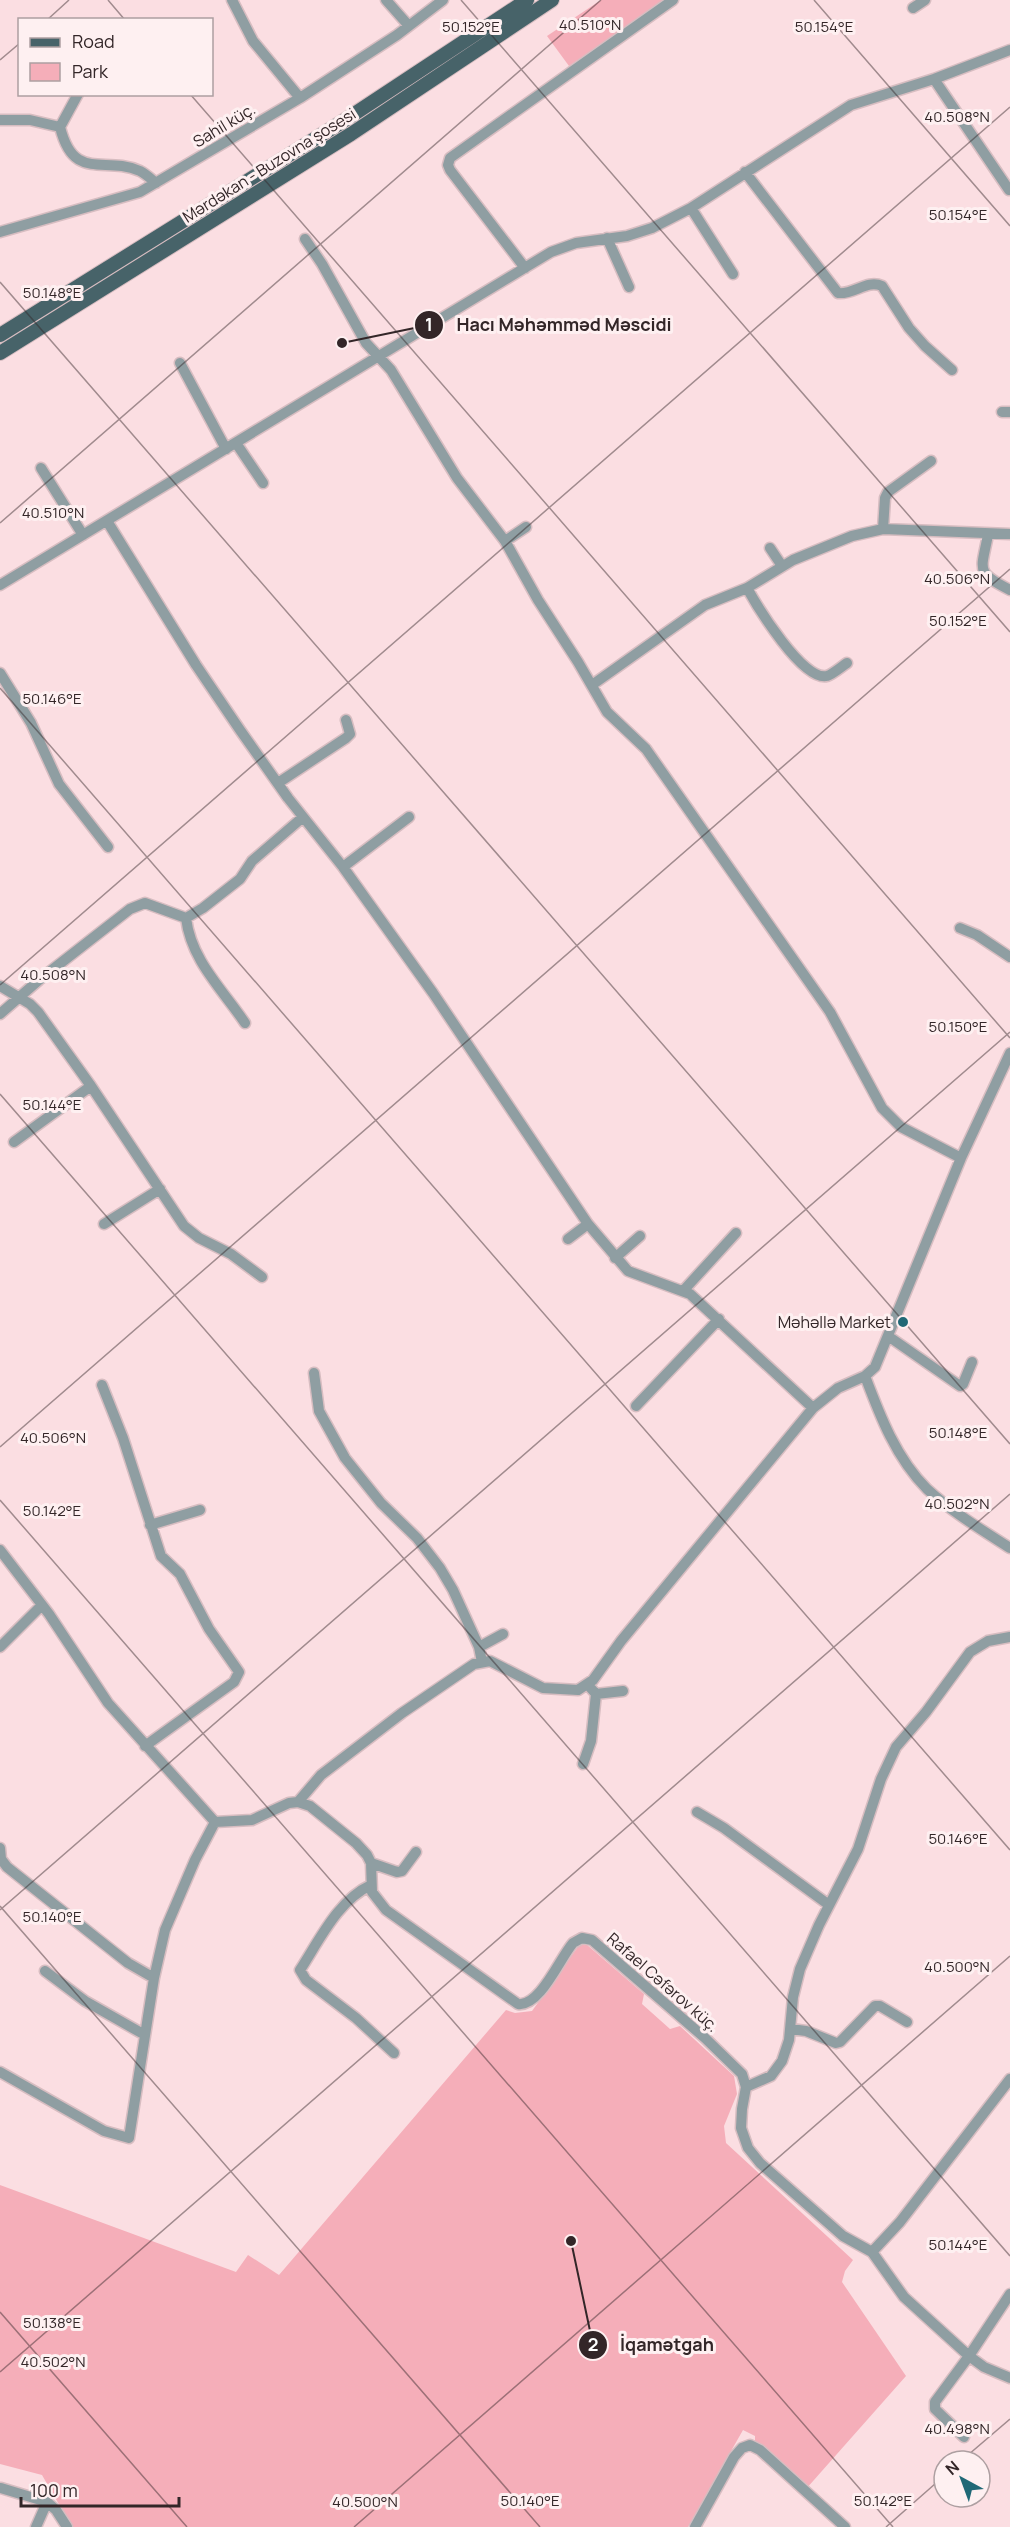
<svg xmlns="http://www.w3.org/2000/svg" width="1010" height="2527" font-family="Manrope,sans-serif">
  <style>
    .green { fill: #f5aeb9 }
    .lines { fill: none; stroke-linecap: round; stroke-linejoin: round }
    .minor-casing { stroke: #d7bdc1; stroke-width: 13 }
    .major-casing { stroke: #d7bdc1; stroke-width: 16 }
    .minor { stroke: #8f9ea2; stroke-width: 10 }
    .major { stroke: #476369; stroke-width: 14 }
    .ticks { fill: none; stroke: #332628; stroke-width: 1.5; stroke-opacity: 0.45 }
    .poi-dot { fill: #206876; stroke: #fef0f1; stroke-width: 2 }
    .labels { text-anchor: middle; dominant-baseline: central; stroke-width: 6; stroke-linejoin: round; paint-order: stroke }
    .street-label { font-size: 16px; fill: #332628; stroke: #fef0f1 }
    .poi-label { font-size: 16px; fill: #332628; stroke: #fef0f1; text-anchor: end }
    .ticks-label { font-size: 15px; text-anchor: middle; fill: #332628; stroke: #fef0f1; stroke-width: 6; stroke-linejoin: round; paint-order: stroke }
    .leader { fill: none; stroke: #332628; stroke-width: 2 }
    .callout-dot { fill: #332628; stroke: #fef0f1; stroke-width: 2 }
    .mark-label { font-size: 18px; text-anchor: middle; font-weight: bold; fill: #fff }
    .callout-label { font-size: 18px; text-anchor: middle; font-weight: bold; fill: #332628; stroke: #fef0f1; stroke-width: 6; stroke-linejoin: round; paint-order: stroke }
  </style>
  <rect width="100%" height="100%" fill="#fbdee2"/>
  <path class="green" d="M601,0H667L569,66L547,36Z
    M580,1944H586L644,1994L642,2004L670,2029L680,2026L734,2076L737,2094L724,2126L726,2143L853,2260L845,2271L842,2282L906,2376L806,2489L755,2441V2436L743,2430L688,2527H72L42,2475L0,2464V2185L236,2272L248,2255L279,2275L506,2010L515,2013L532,2011Z"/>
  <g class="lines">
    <defs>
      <path id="minor" d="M232,0L253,41L300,98
        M386,0L409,26
        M913,8L925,0
        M934,79L1009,190
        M78,94L60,127C74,183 104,155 140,171C146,174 151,179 156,183
        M0,120H30L60,127
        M745,172L838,293C854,295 867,279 882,286L909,328L925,346L952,370
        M691,208L733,274
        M0,232L140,192L300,98L397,35L443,0
        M607,238L629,287
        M305,239L322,264L366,343L391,370L457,478L505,541L538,600L578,662L607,712L646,749L830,1012L882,1108L901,1127L961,1158
        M525,268L450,170L448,165L450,158L673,0
        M180,363L226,449
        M1002,412H1010
        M236,443L263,483
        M41,468L83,535
        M107,521L196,665L240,730L288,798L343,867L433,993L588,1224L628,1271L690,1294L813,1408
        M883,529L885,498L888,492L931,461
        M988,535C981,571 975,572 1010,590
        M505,541L526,527
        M770,548L782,566
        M0,585L551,252L576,243L627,236L652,228L691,208L851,105L934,79L1010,50
        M747,588C757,606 803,682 827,676C833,674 841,667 847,663
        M0,673L31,723L59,784L108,847
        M592,685L705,605L747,588L793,560L852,536L883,529L1010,534
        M278,783L346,738L350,734L346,720
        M343,867L409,817
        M186,918C191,960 222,989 245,1023
        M960,928L977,935L1010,957
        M0,986L30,1004L38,1012L91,1086L184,1226L199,1238L231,1254L262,1277
        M0,1014L39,980L130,909L145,903L186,918L203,908L240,879L252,861L303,817
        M14,1142L91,1086
        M104,1224L160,1189
        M568,1239L588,1224
        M615,1258L640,1236
        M683,1291L736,1233
        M888,1336L960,1386L963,1384L972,1362
        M314,1373L319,1411L345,1458L381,1503L417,1538L440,1568L453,1590L479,1647L482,1662
        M865,1376C880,1416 896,1458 927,1489C952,1512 982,1530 1010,1548
        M102,1385L123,1438L161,1556L180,1574L209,1629L239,1672L234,1682L145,1746
        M636,1406L719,1319
        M150,1525L200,1510
        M0,1550L49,1614L108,1703L215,1822
        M0,1647L42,1605
        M479,1647L503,1634
        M596,1694L623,1691
        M583,1764L591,1741L596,1694L588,1685
        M298,1802L321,1775L402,1713L474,1664L490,1661L543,1688L578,1690L593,1680L621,1641L813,1408L838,1388L865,1376L875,1367L961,1158L1010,1053
        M697,1812L724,1828L829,1905
        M215,1822L252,1820L289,1803L298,1802L310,1806L356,1843L367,1855L371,1863L372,1892L386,1910L518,2004C540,2007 560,1958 573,1943L582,1938L592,1940L705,2038L742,2074L746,2087L742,2109L741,2128L748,2148L760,2163L843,2236L872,2252L904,2297L969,2356L984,2367L1010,2378
        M0,1848L1,1859L7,1867L128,1963L154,1978
        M371,1863L397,1872L402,1871L416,1852
        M371,1885C338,1900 319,1941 300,1970L306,1980L356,2018L394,2053
        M45,1971L85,2001L145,2035
        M791,2029L806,2031L836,2043L840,2042L875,2006H880L907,2022
        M0,2072L104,2131L129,2138L154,1978L165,1930L195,1860L215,1822
        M746,2087L771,2076L782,2061L789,2040L793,1997L800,1969L819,1925L858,1849L881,1779L896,1747L926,1712L970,1652L988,1641L1010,1637
        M872,2252L900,2222L1010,2079
        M964,2437L935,2409V2402L969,2356L1010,2294
        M1,2488L47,2502L56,2510L67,2527
        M36,2527L47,2502
        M695,2527L734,2457L742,2448L750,2445L760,2450L845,2527"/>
      <path id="major" d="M0,335L342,122L527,0
        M0,353L351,134L552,0"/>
    </defs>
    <use href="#minor" class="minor-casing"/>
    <use href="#major" class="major-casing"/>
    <use href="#minor" class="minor"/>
    <use href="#major" class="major"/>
  </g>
  <path class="ticks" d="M108,0L125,20M461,0L1010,632M814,0L1010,226M47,20L69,0M0,60L20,43M190,94L1010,1038M0,282L1010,1444M0,523L601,0M0,688L1010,1850M0,985L1010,107M0,1094L1010,2256M0,1447L1010,569M0,1500L893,2527M0,1906L540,2527M0,1910L1010,1032M0,2312L187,2527M0,2372L1010,1494M961,2461L1010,2419M354,2527L1010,1956M886,2527L944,2476"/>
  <circle class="poi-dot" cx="903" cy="1322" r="6"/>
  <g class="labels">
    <g class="street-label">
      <text transform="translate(224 125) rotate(-31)">Sahil küç.</text>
      <text transform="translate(269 165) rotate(-32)">Mərdəkan - Buzovna şosesi</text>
      <text transform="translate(663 1982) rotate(41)">Rafael Cəfərov küç.</text>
    </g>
    <g class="poi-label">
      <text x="891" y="1322">Məhəllə Market</text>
    </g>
  </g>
  <g class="ticks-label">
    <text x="590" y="30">40.510°N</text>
    <text x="824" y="32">50.154°E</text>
    <text x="471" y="32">50.152°E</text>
    <text x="957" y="122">40.508°N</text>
    <text x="958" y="220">50.154°E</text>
    <text x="52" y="298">50.148°E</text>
    <text x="53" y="518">40.510°N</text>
    <text x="957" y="584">40.506°N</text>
    <text x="958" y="626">50.152°E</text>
    <text x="52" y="704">50.146°E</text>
    <text x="53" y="980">40.508°N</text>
    <text x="958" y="1032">50.150°E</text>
    <text x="52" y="1110">50.144°E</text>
    <text x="958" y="1438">50.148°E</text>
    <text x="53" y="1443">40.506°N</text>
    <text x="957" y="1509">40.502°N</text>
    <text x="52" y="1516">50.142°E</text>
    <text x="958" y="1844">50.146°E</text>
    <text x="52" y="1922">50.140°E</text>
    <text x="957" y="1972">40.500°N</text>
    <text x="958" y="2250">50.144°E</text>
    <text x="52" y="2328">50.138°E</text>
    <text x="53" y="2367">40.502°N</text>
    <text x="957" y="2434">40.498°N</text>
    <text x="530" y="2506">50.140°E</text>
    <text x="883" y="2506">50.142°E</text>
    <text x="365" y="2507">40.500°N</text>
  </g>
  <path class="leader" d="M342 343L429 325M571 2241L593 2345"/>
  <g class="callout-dot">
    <circle cx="342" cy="343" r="6"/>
    <circle cx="571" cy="2241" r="6"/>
    <circle cx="429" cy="325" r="15"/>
    <circle cx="593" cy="2345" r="15"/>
  </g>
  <g class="mark-label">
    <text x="429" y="331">1</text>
    <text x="593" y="2351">2</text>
  </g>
  <g class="callout-label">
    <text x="564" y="331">Hacı Məhəmməd Məscidi</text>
    <text x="667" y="2351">İqamətgah</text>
  </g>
  <rect x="18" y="18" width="195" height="78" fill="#fef0f1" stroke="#ad9fa1" stroke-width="1.5"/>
  <rect x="30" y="38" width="30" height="9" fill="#476369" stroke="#ad9fa1" stroke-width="1.5"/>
  <text x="72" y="48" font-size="18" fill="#332628">Road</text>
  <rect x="30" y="63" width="30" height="18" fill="#f5aeb9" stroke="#ad9fa1" stroke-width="1.5"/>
  <text x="72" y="78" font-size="18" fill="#332628">Park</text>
  <g transform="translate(962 2479) rotate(319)"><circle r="28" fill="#fef0f1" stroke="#ad9fa1" stroke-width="1.5"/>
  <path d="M0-4.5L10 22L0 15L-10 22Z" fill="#206876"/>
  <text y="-9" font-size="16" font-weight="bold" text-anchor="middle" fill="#332628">N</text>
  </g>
  <path d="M21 2497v9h158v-9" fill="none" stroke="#332628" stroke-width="3"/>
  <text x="30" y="2497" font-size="18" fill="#332628" stroke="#fef0f1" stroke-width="4.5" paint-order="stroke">100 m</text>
</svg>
